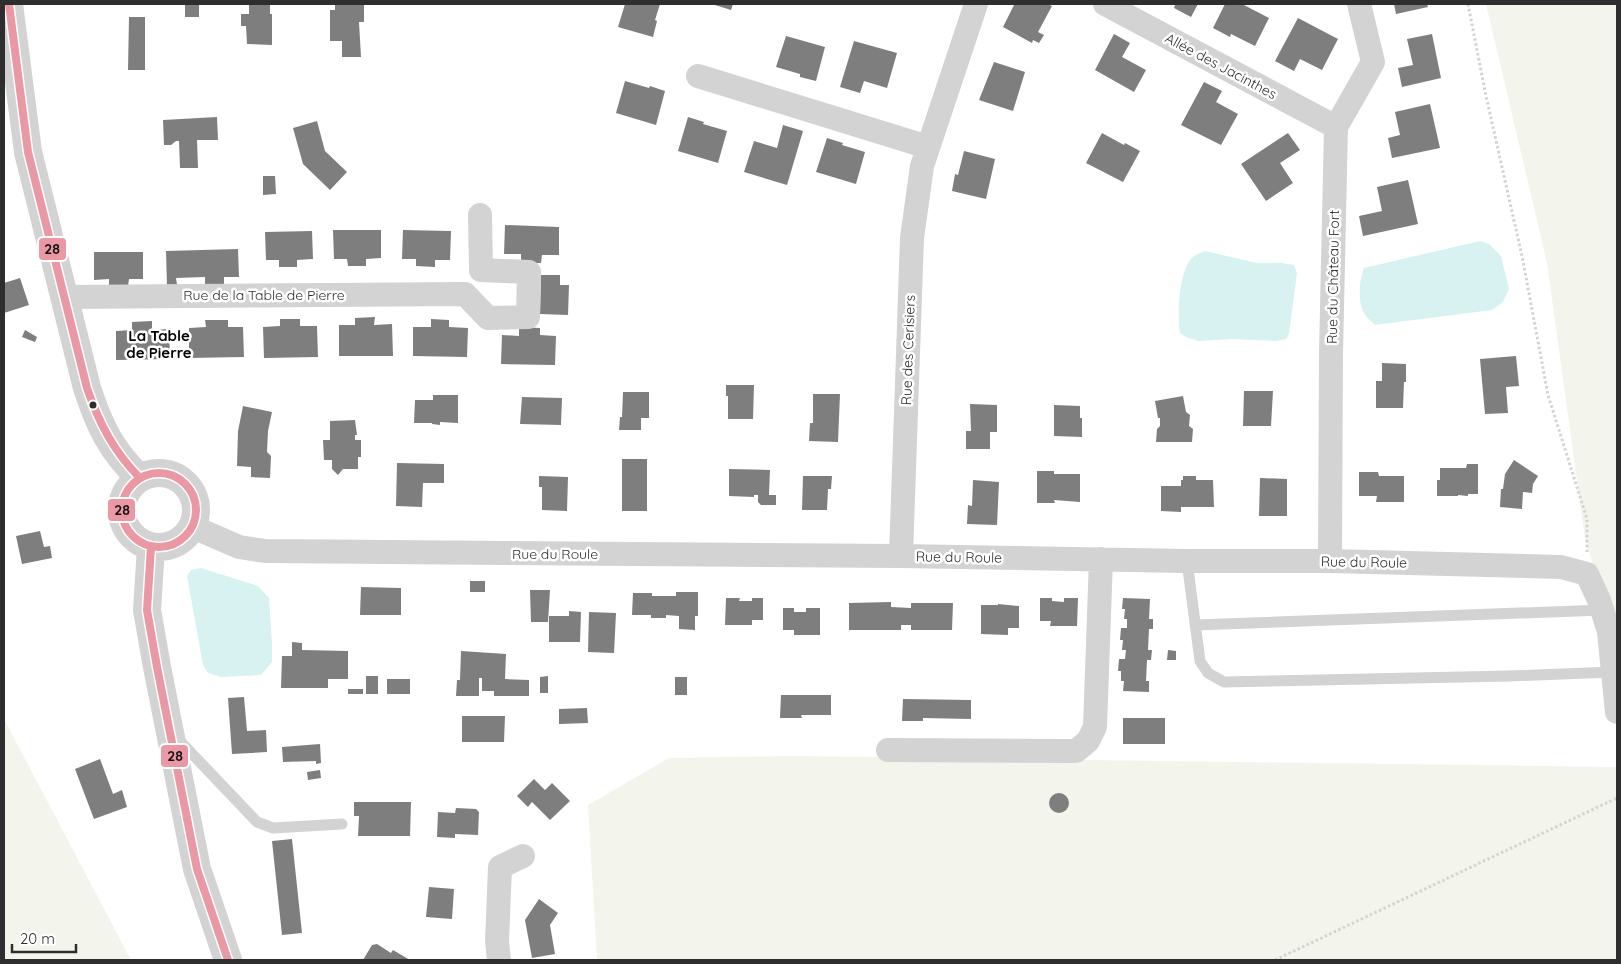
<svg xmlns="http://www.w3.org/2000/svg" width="1621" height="964" font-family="Quicksand,sans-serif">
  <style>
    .green { fill: #f3f5ec }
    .water { fill: #d8f2f2 }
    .building { fill: #7e7e7e }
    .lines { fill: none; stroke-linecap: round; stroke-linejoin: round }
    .path { stroke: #d3d3d3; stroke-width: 3; stroke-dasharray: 2.5 2.5; stroke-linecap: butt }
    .service { stroke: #d3d3d3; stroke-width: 11 }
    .minor { stroke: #d3d3d3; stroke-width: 24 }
    .tertiary { stroke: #d3d3d3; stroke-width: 28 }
    .bus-1-casing { stroke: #fff; stroke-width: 11 }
    .bus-1 { stroke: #ea98a3; stroke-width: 8 }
    .bus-dot { fill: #2e2e2e; stroke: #fff; stroke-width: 2 }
    .labels { text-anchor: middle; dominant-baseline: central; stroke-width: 5; stroke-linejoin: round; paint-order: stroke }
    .street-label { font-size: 14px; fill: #2e2e2e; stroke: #fff }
    .neighbourhood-label { font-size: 15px; font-weight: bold; fill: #000; stroke: #fff }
    .line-badge { stroke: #fff; stroke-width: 2 }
    .pale-badge-label { font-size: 14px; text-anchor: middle; font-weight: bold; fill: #111 }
  </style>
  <rect width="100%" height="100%" fill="#fff"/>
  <path class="green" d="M1486,4H1617V640L1585,539L1547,263Z
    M4,719L131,960H4Z
    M794,756L1617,767V960H597L588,805L669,758Z"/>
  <path class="water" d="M1480,241L1489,244L1501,256L1509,289L1503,302L1492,310L1375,325C1372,322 1368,319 1366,316C1357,305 1359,280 1364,268Z
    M1205,251L1257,263H1282L1294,265L1297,273L1289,334L1286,339L1276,341L1231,339L1198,341L1186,337L1180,333C1177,314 1179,273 1191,259C1194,255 1201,253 1205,251Z
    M201,568L258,586L269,598L272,644V662L261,675L221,677L208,673L203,665L187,576L191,570Z"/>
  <path class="building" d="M185,4H199V17H185Z
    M249,4H270V14H272V45L247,44L246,26H241V14H249Z
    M335,4H364V22H359L361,57H342V41H330V10H335Z
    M625,4H660L655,20L657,21L653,37L618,27Z
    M715,4H733L731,10L715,5Z
    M1012,4H1047L1052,6L1038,32L1044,35L1039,43L1033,40L1032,43L1003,27L1014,5Z
    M1173,4H1198L1191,17L1174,8L1175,5Z
    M1225,4H1242L1269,18L1255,46L1231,34L1230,37L1213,28Z
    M1394,4H1427L1428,7L1396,14Z
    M129,17H145V70H128Z
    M1298,18L1338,39L1322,70L1300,59L1294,71L1275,61Z
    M1114,34L1130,43L1122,57L1146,70L1134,92L1095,70Z
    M1432,34L1441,78L1402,87L1398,68L1413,65L1407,39Z
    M786,36L825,47L816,81L800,77V74L776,67Z
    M854,41L897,53L887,88L864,81L860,93L840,87Z
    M994,62L1025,72L1013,111L979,100Z
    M625,81L649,88L650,86L665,91L656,125L616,113Z
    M1204,82L1222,91L1216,102L1238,114L1221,145L1181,125Z
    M1430,104L1440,148L1392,158L1388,138L1400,135L1395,112Z
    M217,117L218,140H197L198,168H180L179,141H176L171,145H164L163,120Z
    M688,117L704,122L703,124L727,131L718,163L678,151Z
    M317,121L325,151L347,172L330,190L303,164L293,128Z
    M783,125L803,131L787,185L744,172L754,141L777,148Z
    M1102,133L1124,145L1125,143L1140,151L1123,182L1086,163Z
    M1288,133L1300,150L1280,163L1293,183L1266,201L1241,164Z
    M827,138L843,143L842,145L865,152L856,184L816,172Z
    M964,151L995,159L986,199L952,191L955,174L958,175Z
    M263,176H275L276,194L263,195Z
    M1408,180L1418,224L1363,236L1359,216L1382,211L1377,187Z
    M505,225L559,227V255H542L541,263H521V254H504Z
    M333,230H381V258L366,259V266H348L347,259H334Z
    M403,230L451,231L450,260H435V267L416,266V259H402Z
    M312,231L313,259L297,260V267H279V260H266L265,232Z
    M238,249L239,277H224V285H205V277L176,278L177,285L167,286L166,251Z
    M94,252H143V279H129L128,286L109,287V279L94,280Z
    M541,275H560V285H569L568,315L540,314Z
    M20,278L29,305L4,313V283Z
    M375,317L374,325L392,324L393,356H339V325H355V318Z
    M280,319H300V326H317L318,357L264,358L263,327L280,326Z
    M431,319L449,320V327L468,328L467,357L413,356V327H431Z
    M205,320H228V327H243L244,357L189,358V328L206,327Z
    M152,321V330L169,329L170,359L116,360V331L132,330V322Z
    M519,327L540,328V335L556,336L555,365L501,364L502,335L519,336Z
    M25,330L37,337L35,342L22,337Z
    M1516,356L1519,386L1506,387L1508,413L1485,414L1480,359Z
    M1382,363L1406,364V382H1404L1403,408H1376V381H1382Z
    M726,385H754L753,419H728V396H726Z
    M1244,391H1273L1271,426H1243Z
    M623,392H649V418H641V430H619L620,417H622Z
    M813,394H840L838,442L809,441L810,423H813Z
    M433,395H458V423L440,422V425L432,424V423H414L415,400H433Z
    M1183,396L1186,412L1190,415L1189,426L1193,429L1192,442H1156L1157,429L1160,426V418H1158L1155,401Z
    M522,397L562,398L561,425L520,424Z
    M970,404L997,405V432H990V449H966V431H971Z
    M1054,405L1080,406V418H1082V437L1054,436Z
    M243,406L272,412L268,431L267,452L271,456L270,478L251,477V467L237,466L238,431Z
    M355,420L357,435H355V440H361V457H358V469H343L338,475L332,469V460H324L323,440H330V421Z
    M622,459H647V511H622Z
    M1514,460L1538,476L1533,484L1532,493L1523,492L1522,509L1500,507L1501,489H1503L1505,474Z
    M397,463L444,464V483H423L422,507L396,506Z
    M1467,464H1478V494H1468V496L1458,495V496H1437V480H1440V468H1466Z
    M729,469L770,470L769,495H776V505H761L758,502V495H754V497L729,496Z
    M1037,471H1054V474H1080V502L1054,500L1055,503H1037Z
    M1359,472H1378L1379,476H1404V502H1376L1377,496H1359Z
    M539,476L568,477L567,511L542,510V487H539Z
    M803,476H832L831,489H828L827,510H802Z
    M1183,476H1196V480H1213L1214,507H1181V512L1161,511V486H1181V480H1183Z
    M1260,478L1287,479V516H1259Z
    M973,480L999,482L997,525L967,524L968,505L972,506Z
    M40,531L44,547L50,546L52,558L22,564L16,536Z
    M470,581H485V592H470Z
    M361,587L401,588V615H360Z
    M530,590H550L548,622H531Z
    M676,592H698V616H695V630L679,629V616L666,615V618H651V615H632L633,593H652V596H676Z
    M726,598H740L739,601H752V598H763V620H752V625H725Z
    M1040,598H1052V601L1064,602V598H1078L1077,626H1050L1051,621H1040Z
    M1123,598L1150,599L1149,619H1153V629H1149L1148,650H1152L1151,660H1147L1146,681H1149V692L1123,691L1124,681H1121V671H1118L1119,659H1125L1126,650H1122L1123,640H1120L1121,628H1127V619H1124L1125,609H1122Z
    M891,602V607L911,608V603H953L952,630H911V625H901V630H849V603Z
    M998,604L1019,606V628H1008V635L981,634V605H998Z
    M783,608H794V612H806V608H820V635H794V630H783Z
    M569,611L581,612L580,642H549V616H569Z
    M589,612L616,613L614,653L588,652Z
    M292,642L302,643V650L348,651V679H328V688H281L282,656H292Z
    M1168,650L1176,651V660H1167Z
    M461,651L506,654L505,679L529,680V696H494V691H482V678H479V696H456L457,680H460Z
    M366,676H378V694H366Z
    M548,676V693H540V677Z
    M675,677H687V695H675Z
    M387,679H410V694H387Z
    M348,689H363V694H348Z
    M781,695H831V715H801L802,718H780Z
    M244,697L247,731L266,730L267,752L232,754L228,698Z
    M903,699L971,700V719L923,718V721H902Z
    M587,708L588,723L559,724V709Z
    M462,716H505L504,742H462Z
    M1123,718H1165V744H1123Z
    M320,744L321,763L316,764V761L283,762L282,747Z
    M100,759L113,794L122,790L127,807L94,819L75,769Z
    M320,770L321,778L308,780L307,772Z
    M534,779L545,790L552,783L570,801L550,820L532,802L528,807L517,796Z
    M1049 803a10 10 0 1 1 20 0a10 10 0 1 1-20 0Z
    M354,802H411L410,836H358L359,816H354Z
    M456,808L476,809L479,812L478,835L455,834V838L437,837L438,812L455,813Z
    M292,839L302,933L282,935L272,841Z
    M429,887L454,889L452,919L426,917Z
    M539,899L558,913L550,925L555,954L532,958L525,920Z
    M377,944L391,953L393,950L410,960H363L372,945Z"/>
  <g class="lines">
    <path class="path" d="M1468,4L1486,96L1522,256L1548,395L1587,519V552
      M1275,960L1617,798"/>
    <path class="service" d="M1187,561L1200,661L1208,673L1224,682L1509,676L1613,672
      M1195,625L1603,610
      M177,738L257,822L273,828L342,824"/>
    <path class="minor" d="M1105,4L1336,127
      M698,76L928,147
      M64,297L465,294L488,318L528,317L529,272L481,270L480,215
      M193,527L239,547L265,551L901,556L1187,561H1330L1561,567L1587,574L1599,600L1609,632L1617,712
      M901,556L912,238L922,166L976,4
      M1330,561L1331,353L1336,127L1373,62L1359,4
      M888,750L1076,751L1088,741L1095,727L1101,559
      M499,960L497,941L500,867L523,856"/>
    <path class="tertiary" d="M9,4L28,152L87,388C99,425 111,451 140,478
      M122 510a37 37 0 1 1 74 0a37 37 0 1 1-74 0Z
      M151,547L147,610L157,667L197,869L228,960"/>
    <defs>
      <path id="bus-1" d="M9,4L28,152L87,388C99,423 114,452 140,478
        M122 510a37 37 0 1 1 74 0a37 37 0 1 1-74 0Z
        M151,547L147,610L157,667L197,869L228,960"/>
    </defs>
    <use href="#bus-1" class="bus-1-casing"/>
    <use href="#bus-1" class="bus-1"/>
  </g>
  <circle class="bus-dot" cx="93" cy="405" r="4.5"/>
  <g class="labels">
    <g class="street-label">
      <text transform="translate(1221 66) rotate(28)">Allée des Jacinthes</text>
      <text transform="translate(1333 277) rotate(-89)">Rue du Château Fort</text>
      <text x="264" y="295">Rue de la Table de Pierre</text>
      <text transform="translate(908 350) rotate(-88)">Rue des Cerisiers</text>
      <text x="555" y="554">Rue du Roule</text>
      <text transform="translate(959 557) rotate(1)">Rue du Roule</text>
      <text transform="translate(1364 562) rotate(1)">Rue du Roule</text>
    </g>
    <g class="neighbourhood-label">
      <text x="159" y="335">La Table<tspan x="159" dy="17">de Pierre</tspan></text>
    </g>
  </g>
  <g class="line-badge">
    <rect x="38" y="237" width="29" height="24" rx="5" fill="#ea98a3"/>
    <rect x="107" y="498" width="29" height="24" rx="5" fill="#ea98a3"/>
    <rect x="160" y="744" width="29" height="24" rx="5" fill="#ea98a3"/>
  </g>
  <g class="pale-badge-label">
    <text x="52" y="254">28</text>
    <text x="122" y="515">28</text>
    <text x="175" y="761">28</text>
  </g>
  <rect width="1621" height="964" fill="none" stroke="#2e2e2e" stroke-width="10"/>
  <path d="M12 944v8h64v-8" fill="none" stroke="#2e2e2e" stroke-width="2.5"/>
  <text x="20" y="944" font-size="15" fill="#2e2e2e" stroke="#ffffff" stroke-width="4" paint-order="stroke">20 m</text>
</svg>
